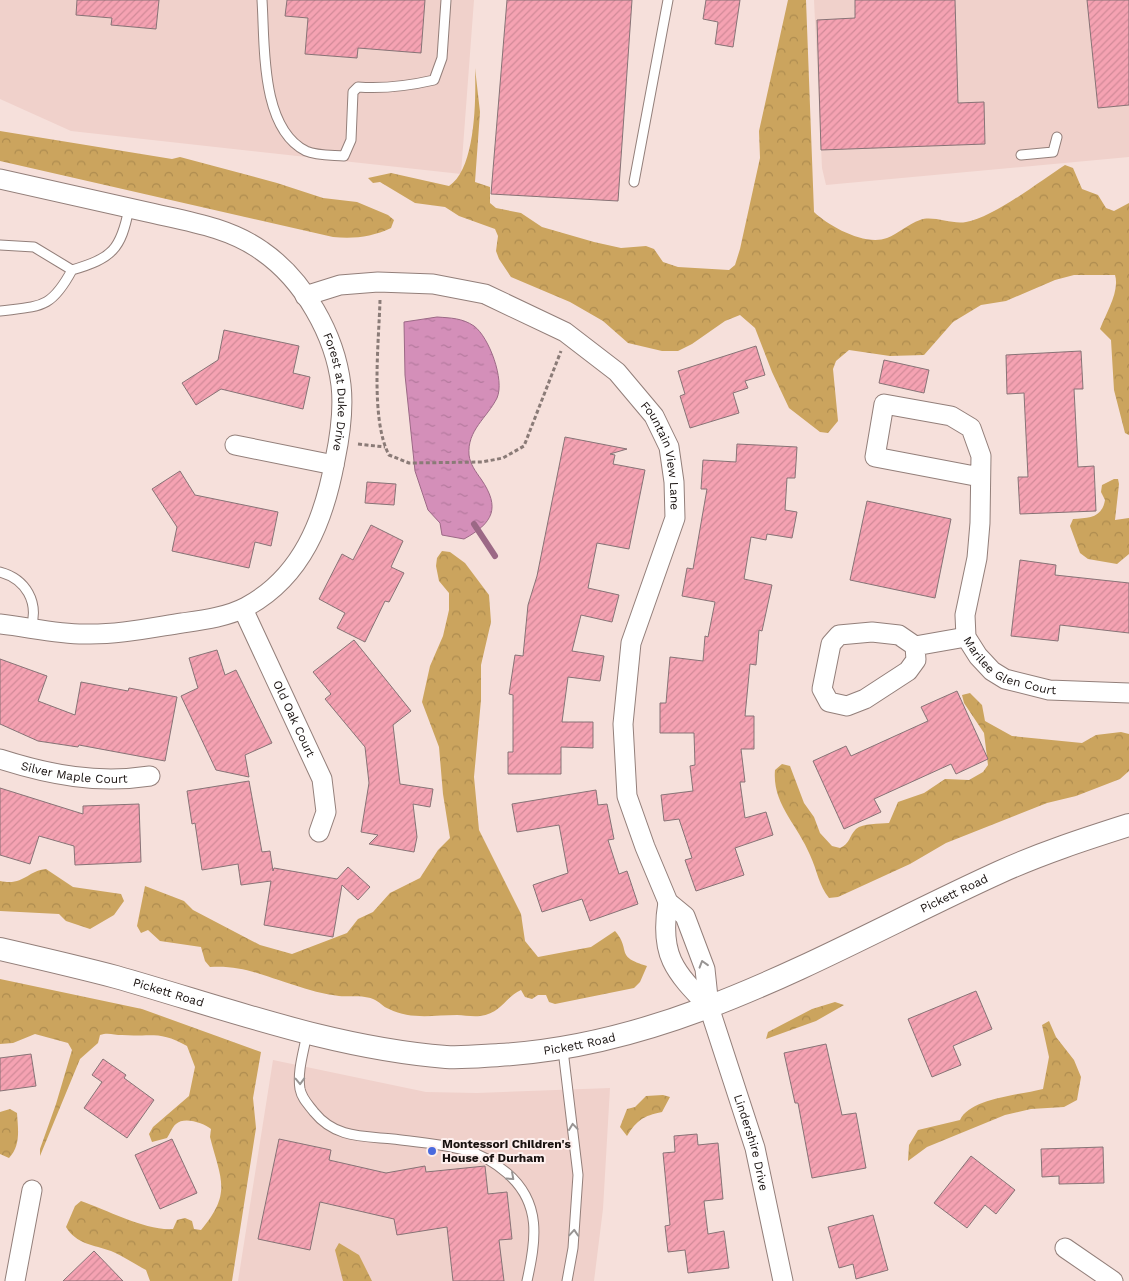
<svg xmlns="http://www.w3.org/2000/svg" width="1129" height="1281" font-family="'Work Sans',sans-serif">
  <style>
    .built { fill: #f0d1cb }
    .forest { fill: url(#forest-crowns) }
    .water { fill: url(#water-ripples); stroke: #9c6986 }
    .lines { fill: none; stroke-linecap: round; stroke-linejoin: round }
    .stream { stroke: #9c6986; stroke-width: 6 }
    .building { fill: url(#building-hatch); stroke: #877376 }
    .service-casing { stroke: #937f7a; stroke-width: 11 }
    .minor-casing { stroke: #937f7a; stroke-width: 21 }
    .tertiary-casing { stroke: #937f7a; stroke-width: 24 }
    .path { stroke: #8a7b77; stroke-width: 3; stroke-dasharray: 4 2.5; stroke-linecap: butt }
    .service { stroke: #fff; stroke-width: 9 }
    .minor { stroke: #fff; stroke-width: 19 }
    .tertiary { stroke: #fff; stroke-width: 22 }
    .oneway { stroke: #979493 }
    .poi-dot { fill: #4a6ade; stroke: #fdefed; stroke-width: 2 }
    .labels { text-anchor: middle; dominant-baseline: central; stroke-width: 4; stroke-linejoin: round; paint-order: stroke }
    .street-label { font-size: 12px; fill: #18110f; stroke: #fdefed }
    .poi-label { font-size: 12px; font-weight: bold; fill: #18110f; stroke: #fdefed; text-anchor: start }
  </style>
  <defs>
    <pattern id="forest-crowns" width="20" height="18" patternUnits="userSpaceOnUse" patternTransform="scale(1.25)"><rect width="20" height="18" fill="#cba45e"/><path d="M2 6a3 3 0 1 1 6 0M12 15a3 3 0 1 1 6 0" fill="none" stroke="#ae8c50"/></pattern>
    <pattern id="water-ripples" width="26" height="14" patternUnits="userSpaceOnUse" patternTransform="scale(1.25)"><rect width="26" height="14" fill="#d48fb9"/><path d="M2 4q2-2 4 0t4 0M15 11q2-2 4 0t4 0" fill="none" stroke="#b57a9e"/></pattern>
    <pattern id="building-hatch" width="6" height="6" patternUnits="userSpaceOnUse" patternTransform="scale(1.25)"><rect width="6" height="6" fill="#f5a2b2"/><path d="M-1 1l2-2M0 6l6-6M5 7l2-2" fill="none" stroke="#d18a98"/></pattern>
  </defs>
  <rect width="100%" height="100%" fill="#f6e0db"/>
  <path class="built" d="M0,0H474L461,174L71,131L0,99Z
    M814,0H1129V157L826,185L822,168Z
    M273,1060L426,1092L477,1093L610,1088L603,1209L594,1281H238Z"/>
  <path class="forest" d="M788,0H806L814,212C830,227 865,246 887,238C898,234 908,224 920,220C933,215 952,225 966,222C993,218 1040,181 1065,165L1073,168L1082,189L1098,195L1106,208L1114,211L1129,203V435L1125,433L1114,390L1111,340L1100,329C1106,313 1120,291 1115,275H1074L1055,280L1006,301L981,305L953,322L924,355L890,356L849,350L836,361L833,369L838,421L828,433L820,432L789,408L772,372L755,328L740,315L725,321L692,344L678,351H662L628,343L603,321L570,302L511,277L499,259L496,251L498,236L495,229L459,216L445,207L415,203L380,182L373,183L368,178L391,173L449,186C476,169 476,98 475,68L480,112L475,182L490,187V203L496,208L521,213L542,227L594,242L621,248L646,246L654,249L663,262L678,267L729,270L735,265L740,249L760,158L759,131Z
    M0,131L172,159L180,157L277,183L323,198L357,202L388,215L394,220L391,228C372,237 354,239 333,237L0,161Z
    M1114,479H1118L1119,484L1115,520L1129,518V554L1117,564L1088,559L1080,553L1070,526L1073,519C1089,518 1102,518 1105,500L1101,492L1102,485Z
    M442,551L450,552L465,563L489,595L491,622L481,665V700L474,777L479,830L521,914L525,941L538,957L591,947L615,931C632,951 614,956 647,966L640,982L634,988L555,1004L549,1002L546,995H538L532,999L525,997L521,990C505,997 502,1013 480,1016C472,1017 464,1015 457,1015C434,1015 411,1020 389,1009C383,1007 379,1001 373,999C363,995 349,997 339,996C324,994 308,990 294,985C263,976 244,965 210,967L205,961L201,947L160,941L148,930L141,933L137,926L145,886L184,901L193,910L260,945L292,954L347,933L358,919L373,912L390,893L420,878L438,850L450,838L443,794L439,747L422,702L430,666L443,636L449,610V593L439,581L436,566L437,558Z
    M970,693L982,705L985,721L1012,736L1082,743L1096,735L1121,732L1129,734V771L1120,779L1076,796L1047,803L946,843L910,864L838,897L829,898C819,886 817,870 810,855C798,825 772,804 775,770L782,764L790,766L804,803L814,817L820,833L832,846L840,848C850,844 849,836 856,829C863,823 879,824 889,823L898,802L924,793L945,779L969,780L983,772L988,765L984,733L964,703L962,695Z
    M46,869L73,887L121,894L124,901L114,915L90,929L66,921L59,914L0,911V881C24,886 27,871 46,869Z
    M0,979L142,1009L261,1052L253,1098L256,1128L232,1281H150L146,1270C135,1264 123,1256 111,1251C94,1245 76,1244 66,1227L75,1206L81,1201C107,1210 146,1231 173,1229L177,1220L185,1218L192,1221L194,1229L201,1230C232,1193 221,1180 210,1137L211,1129C204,1123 184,1116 176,1124C172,1127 170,1134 167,1138L152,1142L149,1134L153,1127L189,1096L195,1067L187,1046C160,1030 150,1037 122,1035C114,1035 108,1032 100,1035L98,1043L80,1059L40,1156V1149L56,1104L72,1050L68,1043L35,1034L13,1043L0,1044Z
    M835,1002L844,1005L816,1021L766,1039L768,1032L812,1009Z
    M1049,1021L1056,1037L1074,1060L1081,1077L1077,1100L1064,1107L1031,1109L1005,1115L927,1147L908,1161L909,1145L918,1130L960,1120C970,1098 1020,1095 1043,1089L1049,1057L1042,1025Z
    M663,1095L670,1097L662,1112C643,1116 637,1120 627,1136L620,1127L627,1109L635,1107L646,1096Z
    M10,1109L17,1113C18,1129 21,1145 9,1158L0,1154V1112Z
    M339,1243L359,1255L372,1281H343L335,1250Z"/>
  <path class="water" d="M437,317C451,318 462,318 474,326C489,337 505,380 497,398C487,418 467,430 469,455C470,464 476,472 481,479C501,508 493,523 464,539L442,535L440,523L428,510L415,471L405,375L404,322Z"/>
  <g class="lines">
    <path class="stream" d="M474,524L495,556"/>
  </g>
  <path class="building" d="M77,0H159L156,29L111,25L112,18L76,15Z
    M287,0H425L421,53L358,48L357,58L305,54L308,18L285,16Z
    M507,0H632L618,201L491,194Z
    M706,0H740L733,47L715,44L718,22L703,19Z
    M855,0H955L958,103L984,102L985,144L821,150L817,20L855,18Z
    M1087,0H1129V105L1098,108Z
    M224,330L299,346L293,373L310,377L303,409L221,389L196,405L182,383L218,360Z
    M756,346L765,375L745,381L748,388L733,393L739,413L690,428L680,396L685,394L678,371Z
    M1081,351L1083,389H1074L1078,467L1094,466L1096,511L1020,514L1018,477H1028L1024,393L1007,394L1006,355Z
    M884,360L929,370L924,393L879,383Z
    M565,437L627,449L610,454L615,455L613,464L645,470L629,549L597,543L588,588L619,595L612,622L581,615L572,651L604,656L600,681L568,677L562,722H593V748L561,747V774H508V752H513V695L509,694L515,655L523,656L528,605L537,576Z
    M737,444L797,447L795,478H787L785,510L797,512L792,538L767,534L766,540L751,537L744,579L772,585L762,631L759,630L756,665L750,664L745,716H754V749H741L745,782H740L745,818L766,812L773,835L735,848L744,875L696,891L685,860L692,858L679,819L664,821L661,795L693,791L690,766L695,765L694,733H660V703H666L670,657L703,661L705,636L708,637L715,602L682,596L687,568L693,569L707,489H701L703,460L736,462Z
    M180,471L195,495L278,512L271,546L255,542L249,568L172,551L177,527L152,489Z
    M367,482L396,484L394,505L365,503Z
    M867,501L951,519L935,598L850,580Z
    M371,525L403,541L391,567L404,573L389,602L385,601L365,642L337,628L345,613L319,599L342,554L353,560Z
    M1020,560L1056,565L1055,575L1129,583V633L1060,625L1058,641L1011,636Z
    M354,640L411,711L393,725L400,784L433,789L430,807L413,804L417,837L414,852L369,844L378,835L361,832L369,783L365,747L325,699L331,694L313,672Z
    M217,650L225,675L236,670L272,743L245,755L249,777L216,770L181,696L198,688L189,658Z
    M0,659L47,676L38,701L75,715L81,682L128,691L129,688L177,697L165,761L79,745L78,747L38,741L0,724Z
    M957,691L988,759L956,774L951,764L874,799L881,812L844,829L813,761L846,746L851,756L928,721L921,707Z
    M249,781L262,852L270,851L273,871L274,868L337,879L348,867L370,887L358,900L342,885L333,937L264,925L271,881L241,885L238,864L202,870L195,823L192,824L187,791Z
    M0,788L83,814V806L139,804L141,862L75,865L74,846L39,836L30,864L0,855Z
    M596,790L598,805L607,804L614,839L608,840L619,874L627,871L638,904L590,921L582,899L542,912L533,885L568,873L559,825L517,832L512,804Z
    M976,991L992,1029L953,1046L961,1065L932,1077L908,1019Z
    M826,1044L842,1115L856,1113L866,1168L812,1178L798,1103H795L784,1053Z
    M31,1054L36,1086L0,1091V1058Z
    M103,1059L126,1075L124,1078L154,1100L127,1138L84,1108L102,1082L92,1075Z
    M697,1134L698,1145L718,1143L723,1199L704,1201L708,1234L724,1231L729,1268L688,1273L685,1250L668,1252L665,1226L670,1225L663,1153L675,1152L674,1136Z
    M172,1139L197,1193L160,1209L135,1155Z
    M279,1139L331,1150L329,1160L386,1173L425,1166L426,1172L485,1166L488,1194L507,1192L512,1239L499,1240L504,1281H453L447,1227L397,1235L394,1219L320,1202L310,1250L258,1239Z
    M1103,1147L1104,1183L1059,1184V1176L1042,1177L1041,1149Z
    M971,1156L1015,1190L996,1214L985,1205L967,1228L934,1203Z
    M873,1215L888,1270L856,1279L853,1264L839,1268L828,1227Z
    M94,1251L123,1281H63Z"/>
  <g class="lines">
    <defs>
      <path id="service" d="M262,0C265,44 260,128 306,151C317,156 333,155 344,156L351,140L353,92L358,87C385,89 408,86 434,80L442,58L446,0
        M1021,155L1053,152L1057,137
        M634,182L668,0
        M0,245L34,247L72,270
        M0,311C41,306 51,309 72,270C112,258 121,250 129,208
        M0,572C26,579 39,602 31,628
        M307,1033C304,1051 297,1071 300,1089C302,1099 308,1104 314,1112C335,1138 362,1136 393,1139C417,1142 444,1144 468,1151C483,1155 495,1163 507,1173C542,1203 536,1240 527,1281
        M563,1050L578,1175L573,1248L567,1281"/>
      <g id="minor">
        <path id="s1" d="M0,179C49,190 98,201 147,212C186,221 229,227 262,251C304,280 335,335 341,385C344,411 340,436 335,460C324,520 302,577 246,607C227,617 203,620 182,623C150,628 117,635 84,634C56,634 28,627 0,624"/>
        <path id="s2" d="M305,296L340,285L378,282L433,284L485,294L565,332L617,372L654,416L669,447L674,482L675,518L631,643L623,724L627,796L645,847L668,902L685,916L705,969L709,1007L755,1148L783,1281"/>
        <path d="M235,445L334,465"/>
        <path id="s3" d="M980,477L875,457L884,404L951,416L971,428L981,456L980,523L977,558L965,615L966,637L978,656L992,671L1005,679L1049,690L1129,693"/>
        <path id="s4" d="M243,609L322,779L326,812L319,832"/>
        <path d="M915,646L916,660L908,671L865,699L847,706L829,702L822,689L831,644L839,635L872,632L899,635L915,646L966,637"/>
        <path id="s5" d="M0,759C50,775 98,784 150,776"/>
        <path d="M668,902C659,955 674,971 709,1007"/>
        <path d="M1065,1248L1113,1281"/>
        <path d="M15,1281L32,1190"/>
      </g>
      <g id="tertiary">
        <path id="s6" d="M0,949C39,958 78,967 116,977C225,1008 332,1048 446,1057C463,1058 482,1056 499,1055C681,1045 839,945 1000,872C1042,853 1085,839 1129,825"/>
      </g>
    </defs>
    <use href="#service" class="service-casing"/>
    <use href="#minor" class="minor-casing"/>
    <use href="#tertiary" class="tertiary-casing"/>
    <path class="path" d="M380,300C379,341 370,419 389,455L409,463L482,462L503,458L524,446L561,351
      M358,444L385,447"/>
    <use href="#service" class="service"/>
    <use href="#minor" class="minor"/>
    <use href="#tertiary" class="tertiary"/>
  </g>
  <defs><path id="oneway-chevron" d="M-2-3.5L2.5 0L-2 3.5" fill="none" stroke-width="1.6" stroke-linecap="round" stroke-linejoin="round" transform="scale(1.25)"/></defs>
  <g class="oneway">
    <use href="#oneway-chevron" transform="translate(703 964) rotate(-107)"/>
    <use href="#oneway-chevron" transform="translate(300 1081) rotate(88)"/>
    <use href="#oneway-chevron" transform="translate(573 1127) rotate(-97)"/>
    <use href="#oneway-chevron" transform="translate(511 1177) rotate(42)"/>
    <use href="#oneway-chevron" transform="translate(574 1233) rotate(-86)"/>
  </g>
  <circle class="poi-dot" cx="432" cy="1151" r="5"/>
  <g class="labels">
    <g class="street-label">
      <text stroke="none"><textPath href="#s1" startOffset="439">Forest at Duke Drive</textPath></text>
      <text stroke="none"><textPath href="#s2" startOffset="435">Fountain View Lane</textPath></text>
      <text stroke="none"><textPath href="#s3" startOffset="520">Marilee Glen Court</textPath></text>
      <text stroke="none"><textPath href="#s4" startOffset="121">Old Oak Court</textPath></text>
      <text stroke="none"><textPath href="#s5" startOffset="76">Silver Maple Court</textPath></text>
      <text stroke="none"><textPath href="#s6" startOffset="999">Pickett Road</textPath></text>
      <text stroke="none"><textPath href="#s6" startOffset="174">Pickett Road</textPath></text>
      <text stroke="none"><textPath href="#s6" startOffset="594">Pickett Road</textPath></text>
      <text stroke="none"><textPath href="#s2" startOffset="1159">Lindershire Drive</textPath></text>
    </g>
    <g class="poi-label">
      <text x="442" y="1144">Montessori Children's<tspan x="442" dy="14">House of Durham</tspan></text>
    </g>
  </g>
</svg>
